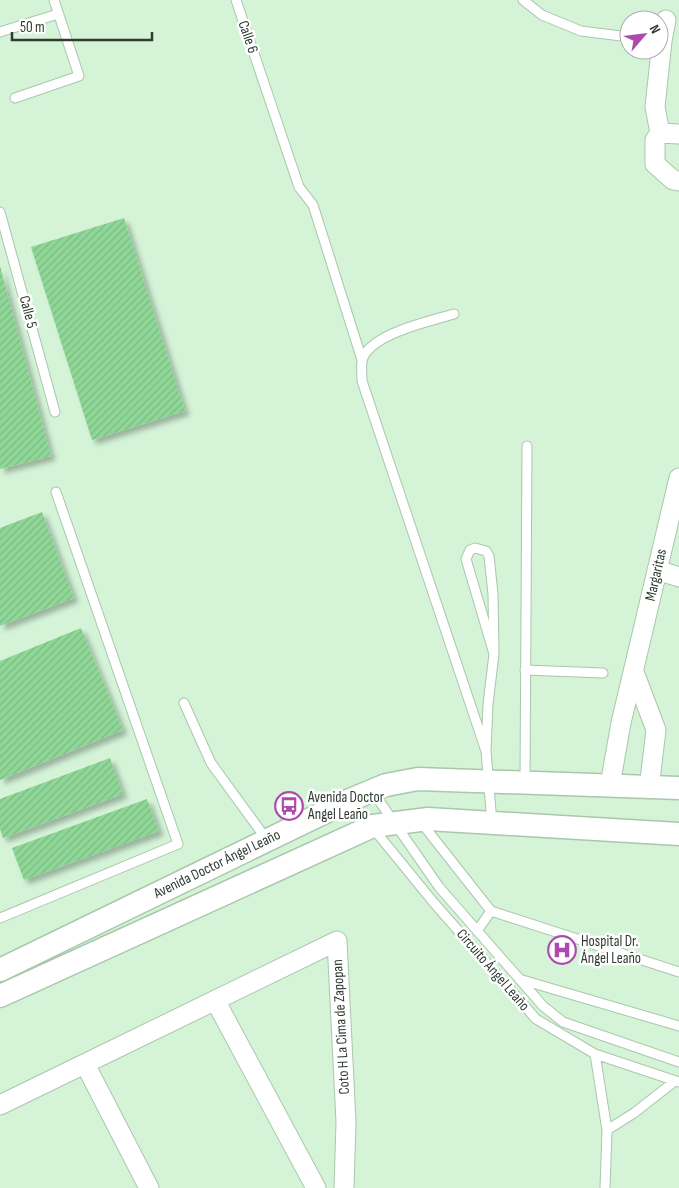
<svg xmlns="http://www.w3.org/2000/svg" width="679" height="1188" font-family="'Sofia Sans Condensed',sans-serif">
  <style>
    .building { fill: url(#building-hatch); filter: url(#shadow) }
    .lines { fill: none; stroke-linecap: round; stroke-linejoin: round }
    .service-casing { stroke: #a9c7ac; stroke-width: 11 }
    .minor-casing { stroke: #a9c7ac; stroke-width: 21 }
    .tertiary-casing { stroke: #a9c7ac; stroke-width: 25 }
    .service { stroke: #fff; stroke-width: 9 }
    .minor { stroke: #fff; stroke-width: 19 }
    .tertiary { stroke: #fff; stroke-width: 22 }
    .labels { text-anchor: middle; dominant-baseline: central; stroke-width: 5; stroke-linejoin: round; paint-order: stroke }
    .street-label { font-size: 15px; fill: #303c31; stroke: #fff }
    .poi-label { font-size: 15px; fill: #303c31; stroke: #fff; text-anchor: start }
  </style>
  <defs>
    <pattern id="building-hatch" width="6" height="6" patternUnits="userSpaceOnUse" patternTransform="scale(1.25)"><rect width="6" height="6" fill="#8fd797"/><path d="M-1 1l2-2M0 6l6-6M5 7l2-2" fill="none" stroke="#7cb983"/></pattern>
    <filter id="shadow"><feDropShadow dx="4.5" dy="4.5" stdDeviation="2.5" flood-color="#0004"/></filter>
  </defs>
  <rect width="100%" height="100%" fill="#d4f3d7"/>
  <path class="building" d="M124,218L185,411L92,440L31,247Z
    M0,266L51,456L0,469Z
    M42,512L74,598L0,626V528Z
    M81,628L123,730L0,780V661Z
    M110,758L123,794L3,838L0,829V799Z
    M147,799L159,831L24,880L12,848Z"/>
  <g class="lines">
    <defs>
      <path id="service" d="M236,0L299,187L313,205L362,360
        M523,0L542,15L581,31L629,37
        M0,32L58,14
        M15,98L79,76L54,0
        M0,212L55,412
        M454,314C431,321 368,334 362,361C361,367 362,375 362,381L486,751
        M525,670L603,673
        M184,703L211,763L267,840
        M525,783L527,446
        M373,792L439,887L543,1006L563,1022L679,1062
        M350,800L434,903L536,1019L595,1054L679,1082
        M420,821L491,911L679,972
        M492,823L486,751L488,704L494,654L493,594L489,556L486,551L475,548L470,550L466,559L494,654
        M0,918L178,844L56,492
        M477,931L491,911
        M519,979L679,1026
        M595,1054L607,1130L605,1188
        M607,1130L634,1113L675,1081"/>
      <path id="minor" d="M666,20L662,41L655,107L660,133L655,140V164L673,180L679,181
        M660,133L679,134
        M657,570L679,577
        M634,672L656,730L649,788
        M610,785L621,723L679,478
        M215,1000L316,1188
        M85,1064L149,1188
        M0,1105L337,941L346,1122L344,1188"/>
      <path id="tertiary" d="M0,970L350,800L386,785L418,779L679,788
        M0,996L373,826L428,819L679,834"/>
    </defs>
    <use href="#service" class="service-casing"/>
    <use href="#minor" class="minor-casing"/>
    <use href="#tertiary" class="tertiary-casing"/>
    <use href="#service" class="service"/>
    <use href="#minor" class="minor"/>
    <use href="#tertiary" class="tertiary"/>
  </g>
  <defs>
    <symbol id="bus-ring" viewBox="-11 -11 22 22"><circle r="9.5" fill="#fff" stroke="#ae4aaf" stroke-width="1.5"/><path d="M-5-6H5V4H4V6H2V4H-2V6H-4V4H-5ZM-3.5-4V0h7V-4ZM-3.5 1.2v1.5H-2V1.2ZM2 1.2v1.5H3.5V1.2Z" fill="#ae4aaf"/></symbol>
    <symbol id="hospital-ring" viewBox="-11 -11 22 22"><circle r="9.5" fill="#fff" stroke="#ae4aaf" stroke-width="1.5"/><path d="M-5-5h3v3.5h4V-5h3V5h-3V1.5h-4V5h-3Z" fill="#ae4aaf"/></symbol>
  </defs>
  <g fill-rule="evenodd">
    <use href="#bus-ring" x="273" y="790" width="32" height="32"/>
    <use href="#hospital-ring" x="546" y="934" width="32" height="32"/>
  </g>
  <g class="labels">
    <g class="street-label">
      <text transform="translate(248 37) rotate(71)">Calle 6</text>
      <text transform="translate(28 312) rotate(75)">Calle 5</text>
      <text transform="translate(656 575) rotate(-77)">Margaritas</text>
      <text transform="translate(217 864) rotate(-26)">Avenida Doctor Ángel Leaño</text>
      <text transform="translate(493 970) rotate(49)">Circuito Ángel Leaño</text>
      <text transform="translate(341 1027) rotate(-93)">Coto H La Cima de Zapopan</text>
    </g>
    <g class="poi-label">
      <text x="308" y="797">Avenida Doctor<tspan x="308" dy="17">Angel Leaño</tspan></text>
      <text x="581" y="941">Hospital Dr.<tspan x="581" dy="17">Ángel Leaño</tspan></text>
    </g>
  </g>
  <g transform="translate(644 35) rotate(62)"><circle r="24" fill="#ffffff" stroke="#acb1ad"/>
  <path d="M0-4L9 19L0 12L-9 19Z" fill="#ae4aaf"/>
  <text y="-8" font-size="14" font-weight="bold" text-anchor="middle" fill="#303c31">N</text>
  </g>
  <path d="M12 32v8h140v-8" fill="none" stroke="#303c31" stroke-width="2.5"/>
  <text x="20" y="32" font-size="15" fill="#303c31" stroke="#ffffff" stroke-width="4" paint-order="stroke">50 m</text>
</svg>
